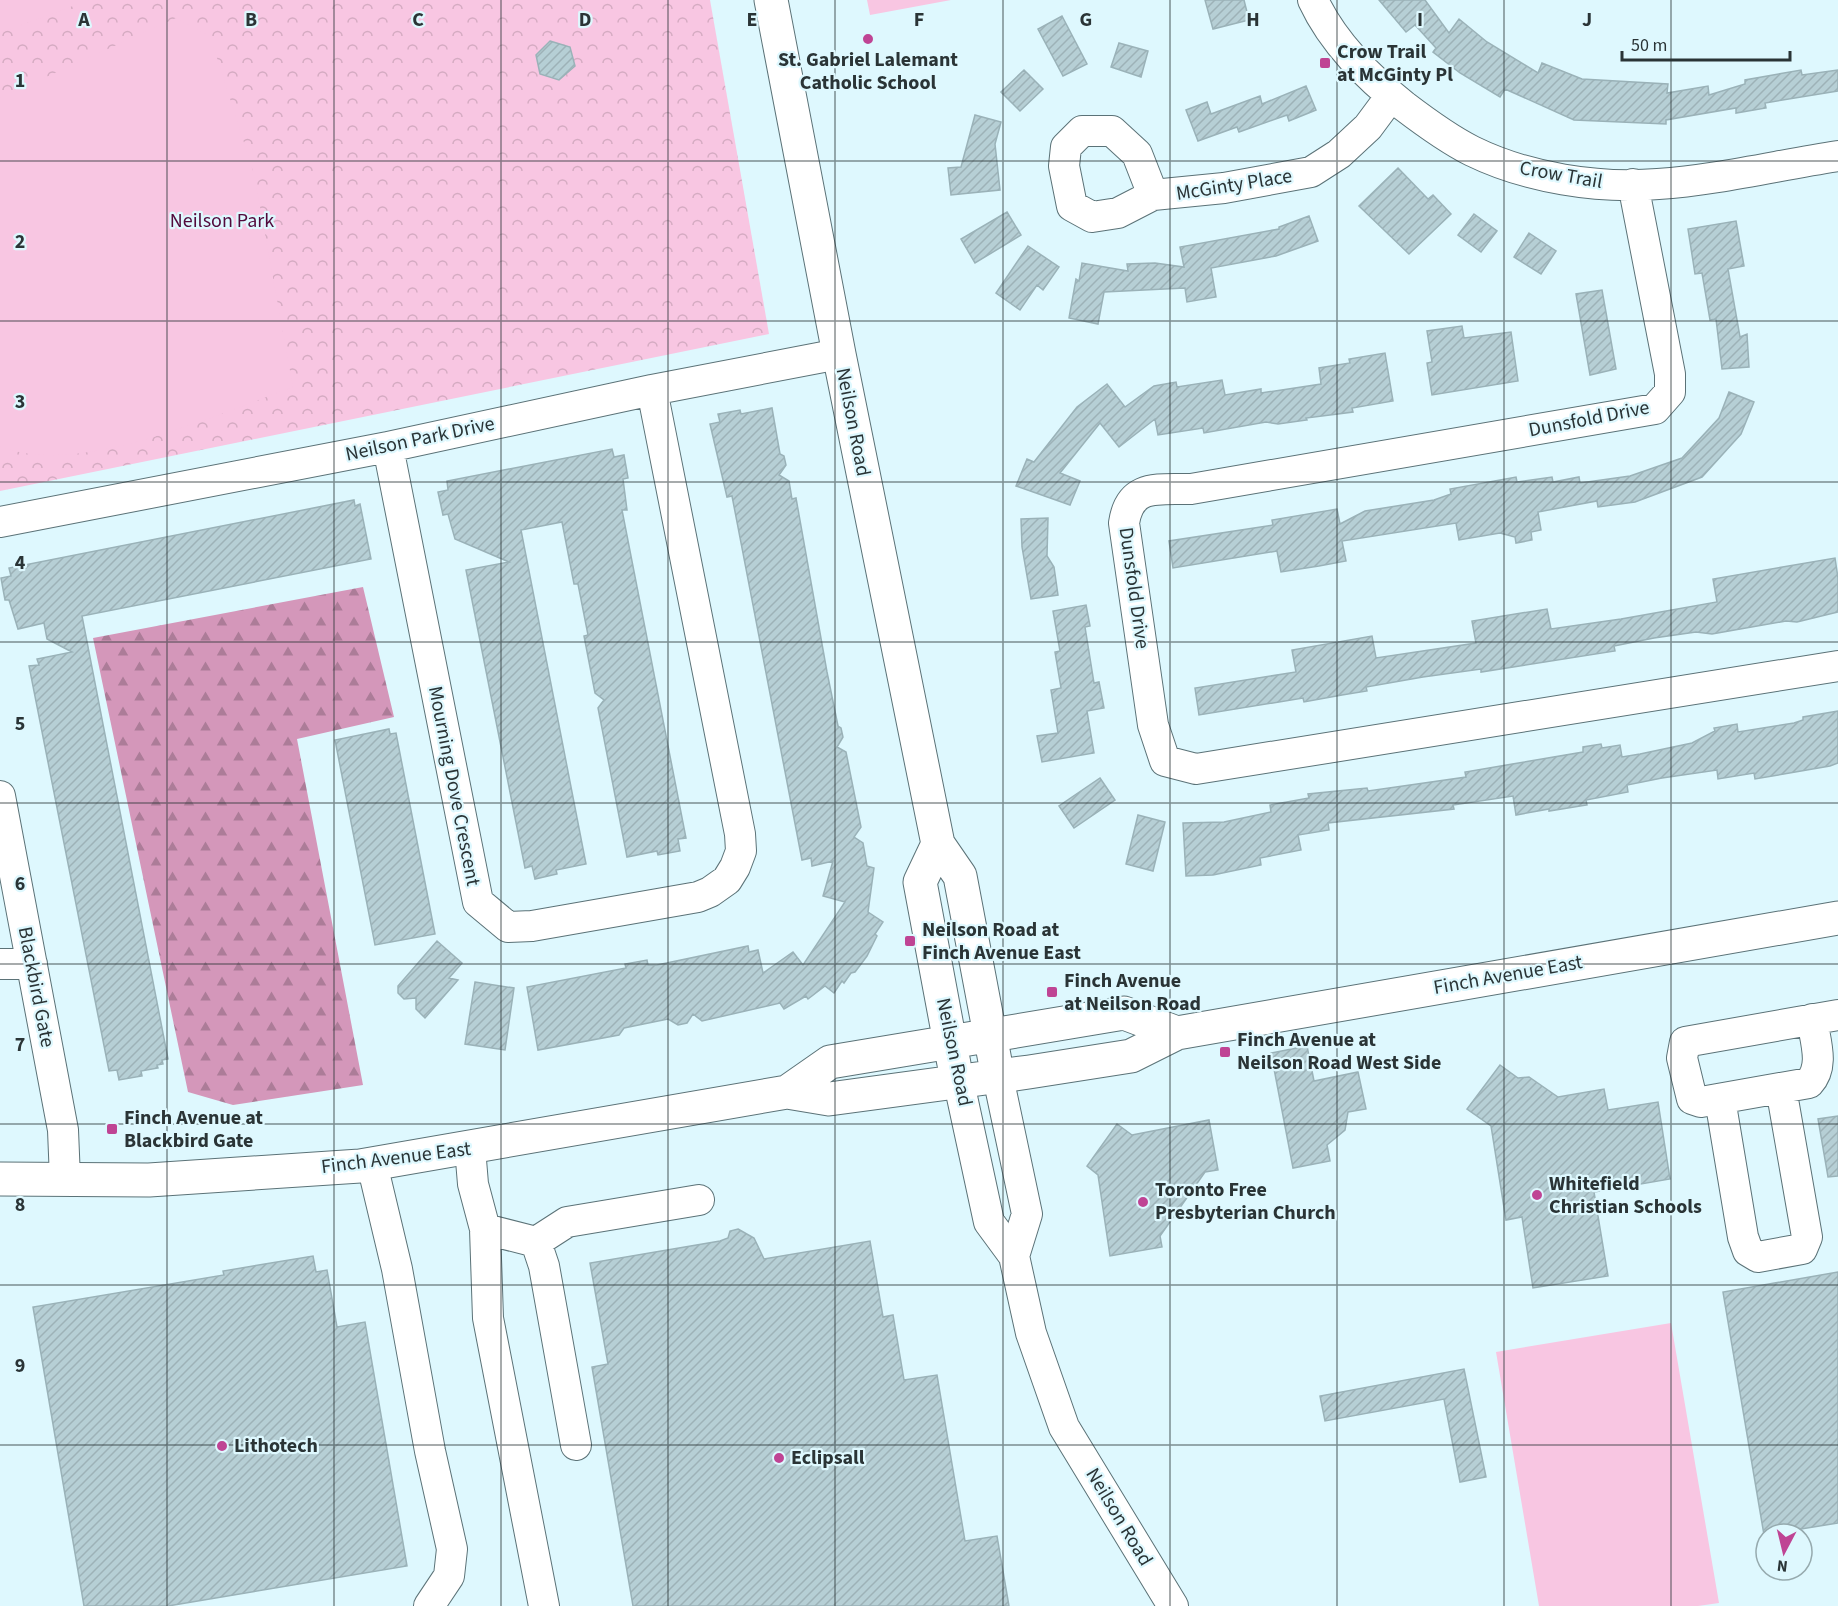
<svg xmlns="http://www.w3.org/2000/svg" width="1838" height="1606" font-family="'Source Sans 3',sans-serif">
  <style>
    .forest { fill: url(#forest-firs) }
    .park { fill: url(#park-crowns) }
    .garden { fill: #f8c6e2 }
    .building { fill: url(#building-hatch); stroke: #9ab2b8; stroke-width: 1.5 }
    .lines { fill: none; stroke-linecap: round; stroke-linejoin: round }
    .minor-casing { stroke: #5b7277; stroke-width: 32 }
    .major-casing { stroke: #5b7277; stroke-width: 35 }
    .minor { stroke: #fff; stroke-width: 30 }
    .major { stroke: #fff; stroke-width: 33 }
    .grid { fill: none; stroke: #2a3436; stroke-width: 1.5; stroke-opacity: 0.55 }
    .poi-dot { fill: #bf4494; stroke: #def8fe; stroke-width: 2 }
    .labels { text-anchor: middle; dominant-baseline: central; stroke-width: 4.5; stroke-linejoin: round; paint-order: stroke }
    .poi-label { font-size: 20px; font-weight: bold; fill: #2a3436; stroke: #def8fe; text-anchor: start }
    .street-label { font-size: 20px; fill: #2a3436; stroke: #def8fe }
    .park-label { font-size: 20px; fill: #52093c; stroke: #def8fe }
    .grid-label { font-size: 20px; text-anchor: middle; font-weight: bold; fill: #2a3436; stroke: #def8fe; stroke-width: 4.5; stroke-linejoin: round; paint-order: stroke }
  </style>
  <defs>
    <pattern id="forest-firs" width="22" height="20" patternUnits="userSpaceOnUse" patternTransform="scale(1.5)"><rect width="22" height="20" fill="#d497ba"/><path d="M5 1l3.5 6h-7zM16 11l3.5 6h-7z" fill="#ac7c98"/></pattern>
    <pattern id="park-crowns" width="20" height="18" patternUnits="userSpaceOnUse" patternTransform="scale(1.5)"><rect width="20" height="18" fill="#f8c6e2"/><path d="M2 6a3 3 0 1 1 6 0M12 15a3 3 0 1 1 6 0" fill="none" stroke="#d5abc2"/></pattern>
    <pattern id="building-hatch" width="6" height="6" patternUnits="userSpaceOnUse" patternTransform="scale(1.5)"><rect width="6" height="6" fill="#b6cfd5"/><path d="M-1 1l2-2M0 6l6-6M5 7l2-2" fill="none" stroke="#9db2b7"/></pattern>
  </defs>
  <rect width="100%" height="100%" fill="#def8fe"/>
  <path class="forest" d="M363,587L394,717L297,739L363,1085L233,1105L188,1092L93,638Z"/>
  <path class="park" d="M0,0H710L769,334L0,491Z"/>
  <path class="garden" d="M0,0H89L0,33Z
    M867,0H951L870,15Z
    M176,18L210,36L254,174L293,387C217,414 78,479 0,446V98Z
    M1671,1323L1719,1603L1698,1606H1539L1496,1352Z"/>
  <path class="building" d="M1205,0H1244L1249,20L1213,29Z
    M1379,0H1425L1449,33L1459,19L1487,42L1538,73L1542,63L1582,79L1668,84L1667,93L1708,86L1709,95L1745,84V80L1801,70L1802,75L1838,70V91L1765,103L1766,108L1736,113V108L1666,120V124L1574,120L1505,89L1500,97L1460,73L1433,52L1436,48L1415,25L1406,32Z
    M1062,16L1087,64L1063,76L1038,29Z
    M550,41L570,47L575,66L559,80L540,74L536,55Z
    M1119,43L1148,51L1141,77L1111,67Z
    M1024,70L1043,89L1020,111L1001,92Z
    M1306,86L1316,110L1289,121L1287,115L1239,132L1237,127L1198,141L1186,110L1207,102L1211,114L1260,96L1262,104Z
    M975,115L1001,122L995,144L1000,190L951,195L948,168L961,167Z
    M1398,168L1428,199L1433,195L1451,214L1409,254L1359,206Z
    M1007,212L1021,235L975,263L961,239Z
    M1474,214L1497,231L1481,252L1458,235Z
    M1309,216L1318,241L1276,256L1211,268L1216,297L1187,302L1185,288L1104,292L1098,324L1069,318L1076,279L1079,281L1082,263L1128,271L1127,264L1155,263L1184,267L1180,247L1279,229V227Z
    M1736,221L1744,266L1728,269L1740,337L1747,334L1749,367L1722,369L1716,319L1710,320L1702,273L1695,274L1688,229Z
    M1529,233L1556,251L1541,274L1514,257Z
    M1028,246L1059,267L1043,290L1037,285L1020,310L996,293Z
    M1602,290L1616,369L1590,375L1576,294Z
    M1462,326L1464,338L1511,332L1518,381L1432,395L1427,363L1432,362L1427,331Z
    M1385,353L1393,401L1352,408L1353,412L1306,418L1307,420L1278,424L1266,422L1204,433L1203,428L1158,435L1155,419L1119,447L1100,423L1060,473L1080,481L1070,505L1016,486L1027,459L1034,462L1077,407L1107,384L1125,407L1154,386L1176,382L1177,387L1222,380L1225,395L1261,389V393L1321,384L1319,368L1350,363L1349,359Z
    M1729,392L1754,402L1741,434L1702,477L1635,502L1598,507L1597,501L1538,512L1541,530L1531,532L1532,540L1516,543L1515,537L1500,533L1459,540L1456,523L1342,541L1346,561L1319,566L1281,572L1277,551L1173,568L1169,541L1273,525L1272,520L1337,509L1340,524L1365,511L1434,500L1451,494L1450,489L1516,477L1517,482L1552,477L1553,482L1579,477L1580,483L1630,476L1682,458L1719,418Z
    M772,408L780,454L784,456L786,465L779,475L789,481L792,499L796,498L827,672L838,726L841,728L843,737L837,747L846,752L861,827L854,837L863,843L867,866L874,868L868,912L883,922L875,934L877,936L867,956L855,972L851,973L844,983L842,981L834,993L825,986L808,999L806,996L784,1009L780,1003L702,1021L693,1014L687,1023L678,1025L668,1019L624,1028L619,1035L538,1050L527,987L626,968L625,964L647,960L648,965H657L748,946L749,952L758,950L763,973L793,952L803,965L845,902L823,896L833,861L812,866L811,858L802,860L732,496L727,497L710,424L720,422L718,414L740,410L741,414Z
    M612,449L614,457L624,455L628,478L623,479L627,510H622L686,838L678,839L680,851L658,855L657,851L627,857L598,708L604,700L595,693L584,636L588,635L578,584H574L562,522L521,530L586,864L556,870L557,874L535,879L532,866L525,868L466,570L509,562L455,539L448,514L443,515L438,492L448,490L447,481Z
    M354,500L355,506L360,504L371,559L82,616L168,1059L162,1060L163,1064L157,1065L158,1068L141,1071L142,1076L119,1080L117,1070L109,1071L29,666L39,665L37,659L72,652L47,639L44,623L18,629L9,600H5L1,578L11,576L9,568Z
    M1048,518L1047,556L1054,567L1058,595L1031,599L1022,547L1021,519Z
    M1835,558L1838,578V612L1797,622L1786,621L1712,634L1696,632L1654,638L1614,646L1615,651L1481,672V669L1423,677L1366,687L1367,691L1342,695L1304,702L1303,698L1199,715L1195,688L1296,672L1292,650L1372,636L1376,658L1476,643L1472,621L1547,609L1551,629L1621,619L1717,602L1713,579Z
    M1086,605L1090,626L1085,627L1094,683L1099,682L1104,708L1087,711L1094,753L1042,762L1037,736L1058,733L1051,690L1061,688L1055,652L1060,651L1053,611Z
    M1838,711V763L1830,766L1755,779L1754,773L1718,779L1717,770L1662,778L1627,785L1628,792L1586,800L1587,805L1549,811V809L1516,815L1513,796L1453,805L1454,809L1328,823L1329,830L1298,835L1301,850L1260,858L1261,865L1213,875L1186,876L1183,823L1224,822L1271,812L1270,805L1309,798L1308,794L1367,788L1368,791L1466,777L1465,772L1583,752V747L1601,744L1602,748L1620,745L1622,757L1640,754L1692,743L1715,731L1714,728L1737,724L1738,732L1794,723L1803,720V717Z
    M389,729L390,734L396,733L435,934L375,945L335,740Z
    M1100,778L1115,800L1074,828L1059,806Z
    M1138,815L1165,822L1153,871L1126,864Z
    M437,941L462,963L449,978L458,980L425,1018L416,1009V998L404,999L398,993V986Z
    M475,982L514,988L505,1050L465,1044Z
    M1307,1046L1314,1081L1358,1072L1366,1109L1348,1112L1345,1130L1327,1145L1330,1161L1293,1168L1271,1053Z
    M1500,1065L1518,1078L1529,1077L1558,1097L1604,1089L1608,1110L1658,1102L1670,1179L1594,1192L1608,1276L1533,1288L1522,1217L1506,1220L1491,1126L1467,1109Z
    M1838,1116V1176L1828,1177L1818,1119Z
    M1209,1120L1218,1170L1205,1172L1160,1236L1162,1247L1110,1256L1098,1175L1087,1166L1117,1124L1132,1135Z
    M738,1229L754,1238L764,1259L870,1241L883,1317L893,1315L904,1380L937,1375L965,1541L997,1536L1009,1606H633L592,1367L608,1364L590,1263L720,1241L728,1238L730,1231Z
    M313,1256L316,1272L327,1270L337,1327L365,1322L407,1566L168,1606H84L33,1307L224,1275L223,1271Z
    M1838,1272V1523L1764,1535L1723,1292Z
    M1464,1369L1486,1477L1460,1482L1444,1399L1325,1421L1320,1396Z"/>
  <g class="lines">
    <defs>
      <path id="minor" d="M1313,0C1333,43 1368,77 1404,106C1425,122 1448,139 1472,151C1527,178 1598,189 1658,184C1717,180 1779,165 1838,156
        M1633,184L1670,374V392L1655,409L1191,489C1158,490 1130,483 1124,523L1153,725L1165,761L1196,769L1838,666
        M1153,195L1137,154L1112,131H1082L1066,147L1064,166L1072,206L1092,217L1118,213L1153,195L1224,188L1311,172L1339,154L1368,127L1391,96
        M388,447L478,902L508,927L532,926L698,897L710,892L727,880L735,867L741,851L740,834L652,390
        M0,522L388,447L652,390L839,354
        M0,796L63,1130L65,1179
        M0,964H32
        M1812,1019C1815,1041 1825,1066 1809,1083L1701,1102L1692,1099L1682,1058L1685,1042L1838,1015
        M998,1077L1027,1214L1014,1256
        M959,1083L989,1222L1014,1256L1031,1333L1064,1427L1173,1606
        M1720,1099L1743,1237L1748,1251L1758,1257L1802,1249L1807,1237L1781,1088
        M470,1148L473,1184L485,1229L488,1318L544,1606
        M372,1164L397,1269L430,1451L452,1549L449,1576L429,1606
        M485,1229L536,1242L544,1266L576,1445
        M536,1242L567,1222L699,1200"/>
      <path id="major" d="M771,0L839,354L938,844L960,876L998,1077
        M938,844L920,882L954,1064
        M787,1092L830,1062L1124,1013L1177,1033
        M0,1179L149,1180L360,1166L787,1092L829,1099L1029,1072L1131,1056L1177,1033L1838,918"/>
    </defs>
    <use href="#minor" class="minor-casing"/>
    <use href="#major" class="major-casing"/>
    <use href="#minor" class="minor"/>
    <use href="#major" class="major"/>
  </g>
  <path class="grid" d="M167,0V1606M334,0V1606M501,0V1606M668,0V1606M835,0V1606M1003,0V1606M1170,0V1606M1337,0V1606M1504,0V1606M1671,0V1606M0,161H1838M0,321H1838M0,482H1838M0,642H1838M0,803H1838M0,964H1838M0,1124H1838M0,1285H1838M0,1445H1838"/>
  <g class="poi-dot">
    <circle cx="868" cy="39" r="6"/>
    <rect x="1319" y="57" width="12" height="12" rx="3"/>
    <rect x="904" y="935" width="12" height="12" rx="3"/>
    <rect x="1046" y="986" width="12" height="12" rx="3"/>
    <rect x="1219" y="1046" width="12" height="12" rx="3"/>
    <rect x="106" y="1123" width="12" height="12" rx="3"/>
    <circle cx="1537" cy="1195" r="6"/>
    <circle cx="1143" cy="1202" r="6"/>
    <circle cx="222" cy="1446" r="6"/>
    <circle cx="779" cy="1458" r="6"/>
  </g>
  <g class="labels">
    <g class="poi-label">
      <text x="1337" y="52">Crow Trail<tspan x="1337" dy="23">at McGinty Pl</tspan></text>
      <text x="868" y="60" text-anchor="middle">St. Gabriel Lalemant<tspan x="868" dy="23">Catholic School</tspan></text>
      <text x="922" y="930">Neilson Road at<tspan x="922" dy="23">Finch Avenue East</tspan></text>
      <text x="1064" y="981">Finch Avenue<tspan x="1064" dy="23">at Neilson Road</tspan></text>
      <text x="1237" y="1040">Finch Avenue at<tspan x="1237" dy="23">Neilson Road West Side</tspan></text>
      <text x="124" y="1118">Finch Avenue at<tspan x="124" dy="23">Blackbird Gate</tspan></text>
      <text x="1549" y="1184">Whitefield<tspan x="1549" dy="23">Christian Schools</tspan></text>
      <text x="1155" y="1190">Toronto Free<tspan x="1155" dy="23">Presbyterian Church</tspan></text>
      <text x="234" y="1446">Lithotech</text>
      <text x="791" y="1458">Eclipsall</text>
    </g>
    <g class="street-label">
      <text transform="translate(1561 175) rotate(10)">Crow Trail</text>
      <text transform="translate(1234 185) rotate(-9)">McGinty Place</text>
      <text transform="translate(1589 419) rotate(-11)">Dunsfold Drive</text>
      <text transform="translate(853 422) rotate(79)">Neilson Road</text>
      <text transform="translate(420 439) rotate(-12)">Neilson Park Drive</text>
      <text transform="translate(1134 588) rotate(82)">Dunsfold Drive</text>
      <text transform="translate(454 786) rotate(79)">Mourning Dove Crescent</text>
      <text transform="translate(1508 975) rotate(-10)">Finch Avenue East</text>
      <text transform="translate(36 987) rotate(79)">Blackbird Gate</text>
      <text transform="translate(954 1052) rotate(78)">Neilson Road</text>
      <text transform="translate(396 1158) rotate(-7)">Finch Avenue East</text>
      <text transform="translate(1119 1517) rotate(59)">Neilson Road</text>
    </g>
    <g class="park-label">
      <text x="222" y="221">Neilson Park</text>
    </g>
  </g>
  <g class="grid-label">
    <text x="84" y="26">A</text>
    <text x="251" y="26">B</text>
    <text x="418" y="26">C</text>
    <text x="585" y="26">D</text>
    <text x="752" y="26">E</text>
    <text x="919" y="26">F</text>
    <text x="1086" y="26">G</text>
    <text x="1253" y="26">H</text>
    <text x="1420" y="26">I</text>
    <text x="1587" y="26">J</text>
    <text x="20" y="87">1</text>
    <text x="20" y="248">2</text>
    <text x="20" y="408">3</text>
    <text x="20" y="569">4</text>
    <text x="20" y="730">5</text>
    <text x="20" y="890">6</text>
    <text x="20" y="1051">7</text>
    <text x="20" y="1211">8</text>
    <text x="20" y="1372">9</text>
  </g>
  <g transform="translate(1784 1552) rotate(187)"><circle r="28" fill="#def8fe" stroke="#96aaae" stroke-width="1.5"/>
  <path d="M0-4.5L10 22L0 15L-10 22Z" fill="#bf4494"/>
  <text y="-9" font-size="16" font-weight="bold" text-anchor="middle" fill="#2a3436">N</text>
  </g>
  <path d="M1622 51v9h168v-9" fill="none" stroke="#2a3436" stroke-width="3"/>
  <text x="1631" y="51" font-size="18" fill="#2a3436" stroke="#def8fe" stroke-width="4.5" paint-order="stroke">50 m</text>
</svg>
